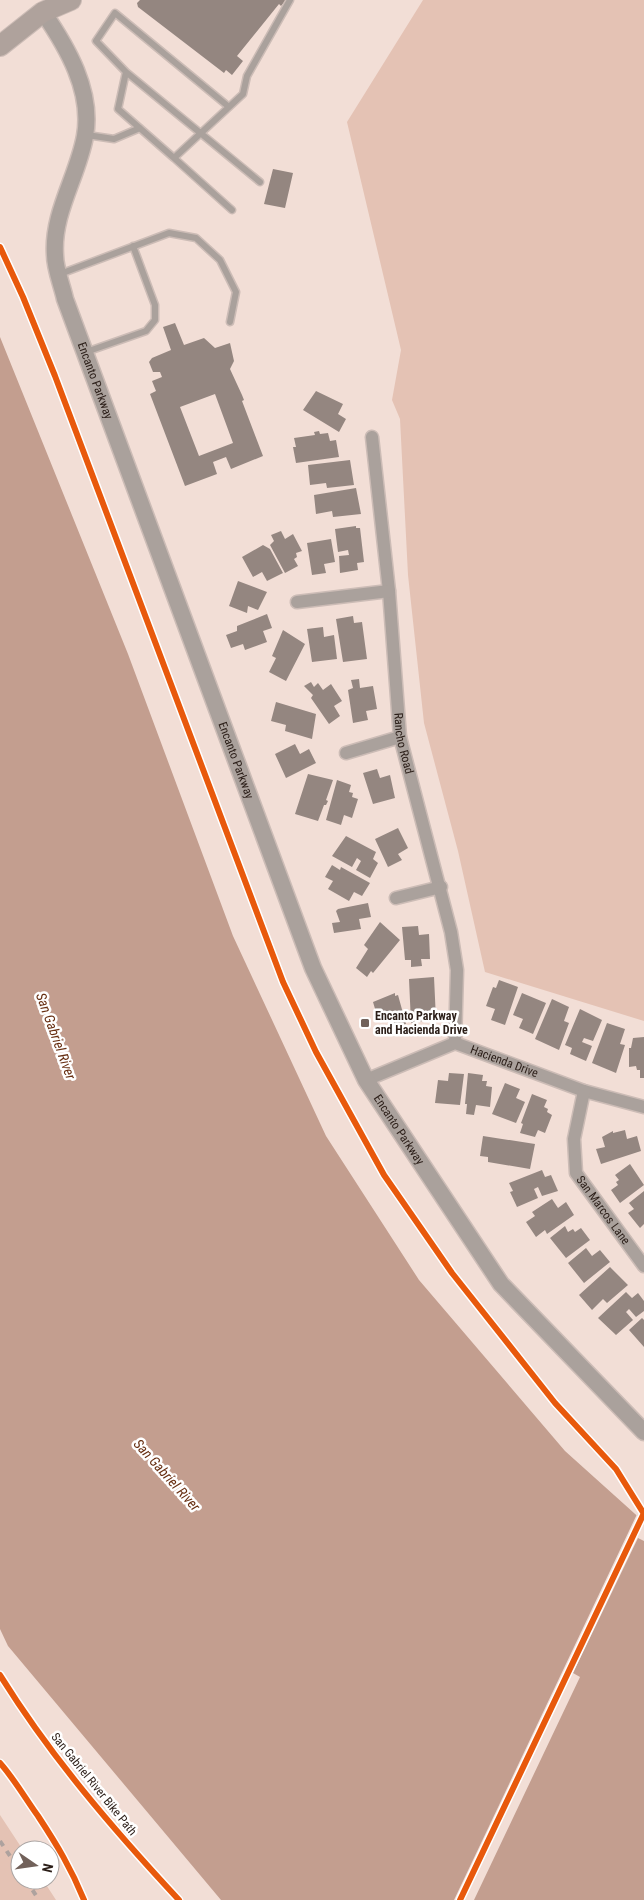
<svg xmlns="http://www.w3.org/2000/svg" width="644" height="1900" font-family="'Roboto Condensed',sans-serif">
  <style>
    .green { fill: #e4c2b4 }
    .water { fill: #c39e8f }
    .pier { fill: #f2ded6 }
    .building { fill: #948680; fill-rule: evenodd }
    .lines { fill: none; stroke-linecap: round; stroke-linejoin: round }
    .service-casing { stroke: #ccbcb6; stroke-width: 9 }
    .minor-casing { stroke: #ccbcb6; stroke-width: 15 }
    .tertiary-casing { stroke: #ccbcb6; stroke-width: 19 }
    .primary-casing { stroke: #ccbcb6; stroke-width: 22 }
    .service { stroke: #aaa19c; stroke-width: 6 }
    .minor { stroke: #aaa19c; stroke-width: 12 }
    .tertiary { stroke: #aaa19c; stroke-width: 16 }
    .primary { stroke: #afa29c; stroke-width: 20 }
    .rail { stroke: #aea29e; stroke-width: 4; stroke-dasharray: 6 6; stroke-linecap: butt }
    .cycleway-casing { stroke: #fff; stroke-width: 9 }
    .cycleway { stroke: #e8590c; stroke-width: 6 }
    .poi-dot { fill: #71615a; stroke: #fff; stroke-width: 2 }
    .labels { text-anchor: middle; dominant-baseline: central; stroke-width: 5; stroke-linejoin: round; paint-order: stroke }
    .street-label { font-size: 12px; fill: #2b1e18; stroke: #fff }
    .poi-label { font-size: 12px; font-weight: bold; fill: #2b1e18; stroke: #fff; text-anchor: start }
    .water-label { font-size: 14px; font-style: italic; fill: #672e11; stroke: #fff }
  </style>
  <rect width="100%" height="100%" fill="#f2ded6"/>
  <path class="green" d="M423,0H644V1021L485,972L458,851L424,723L408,575L400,419L392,400L401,350L347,122Z
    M0,1815L23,1850H20V1880H43L56,1900H0Z"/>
  <path class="water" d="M0,337L128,654L233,936L326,1136L419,1280L565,1451L644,1522V1900H221L8,1646L0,1629Z"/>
  <path class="pier" d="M638,1512L644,1518V1541L638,1538L573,1673L580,1677L474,1900H454Z"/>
  <path class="building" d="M140,0H286L281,6L279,4L237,56L243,61L232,75L226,70L224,73L138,7L137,3Z
    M273,169L293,173L285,208L264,204Z
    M175,323L184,345L204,338L215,348L230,343L234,361L230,369L242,395L244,400L242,401L263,456L231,469L226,457L213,462L217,474L185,486L150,394L156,391L152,381L162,377L160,372H153L149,362L152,358L171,350L163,327ZM215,394L233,443L199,456L180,407Z
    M316,391L343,404L338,414L346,419L339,432L303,410Z
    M319,431L320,434L328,433L330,441L336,440L339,457L296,463L293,447H296L294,438L315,435L314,432Z
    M350,460L354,485L327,488L326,483L310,485L308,465Z
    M356,488L361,514L333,517L332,511L316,514L314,495Z
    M356,526V528H360L364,562L357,563L358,570L340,573L339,556L349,555L348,550L338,552L335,529Z
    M281,531L285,539L293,534L302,551L296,553L297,557L294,559L298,566L285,573L270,545L274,541L271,535Z
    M331,539L335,562L324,564L326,573L312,575L307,543Z
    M263,545L270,549L283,573L267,581L262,572L253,577L242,557Z
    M238,581L267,592L258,610L248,606L247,613L229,606Z
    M267,614L272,628L263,631L267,642L245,650L243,644L231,648L226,635L237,631V626Z
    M353,616L354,623L362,622L367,659L343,662L336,619Z
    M323,627L324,637L334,635L337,659L312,662L307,629Z
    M283,630L305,644L286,681L269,672L276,658L272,656Z
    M359,679L360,688L373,686L377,709L366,711L368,720L353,723L348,690L353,688L351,680Z
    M311,682L314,687L318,683L323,690L331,684L342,701L334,706L340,716L329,724L311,698L313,695L304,686Z
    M276,702L316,714L312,739L285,731L286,725L271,721Z
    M295,744L300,754L309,749L316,763L286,778L275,754Z
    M377,769L380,778L390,775L395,798L373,804L363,773Z
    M308,774L333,780L326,800L328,801L326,805H324L318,821L295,814Z
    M337,780L351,785L349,792L353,793L352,797L358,799L352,818L344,815L341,825L326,820Z
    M398,828L408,848L398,854L402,860L388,867L375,839Z
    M346,836L376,852L373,859L378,863L370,878L356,870L361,861L357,858L352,867L332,856Z
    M332,865L340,870L341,867L370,883L362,896L354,892L349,901L328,889L333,881L325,877Z
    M368,903L371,917L359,919L361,929L334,933L332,923L340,922L336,911L338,909Z
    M380,922L400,940L373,973L371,971L367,977L356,968L368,949L364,945Z
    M418,926L419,935L429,934L430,959H421L422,966L411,967V960H405L402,927Z
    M434,977L436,1019L411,1023L409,979Z
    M499,980L518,987L505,1025L491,1020L495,1009L486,1006L493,987L496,988Z
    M395,993V996L398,995L406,1024L392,1028L390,1020L387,1021L385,1017L378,1019L373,1002Z
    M522,993L546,1003L533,1034L519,1028L523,1019L513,1015Z
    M552,999L569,1007L564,1021L569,1023L559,1050L535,1039Z
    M580,1009L602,1020L593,1041L584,1038L582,1042L592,1046L586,1061L570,1054L572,1048L565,1045Z
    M607,1023L625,1029L620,1044L625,1045L616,1073L592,1063Z
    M644,1037V1078H640V1070H637L636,1066L629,1067V1048H631L633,1038Z
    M449,1073L464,1074L460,1105L435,1103L438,1080L448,1081Z
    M468,1073L483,1075L482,1081H487L486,1086L492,1087L490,1107L476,1105L474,1115L466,1114L467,1104H465Z
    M505,1083L520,1089L516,1098L525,1102L516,1123L492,1114Z
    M532,1094L547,1100L544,1107L548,1109L547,1112L552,1115L545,1133L538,1130L535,1137L520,1133L523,1124L521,1123Z
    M625,1130L627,1139L637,1136L641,1151L601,1164L596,1149L605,1147L602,1137L613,1131V1133Z
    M483,1136L535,1144L530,1169L488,1162V1157L480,1156Z
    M630,1164L644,1185L620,1203L611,1190L618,1185L616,1182L619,1180L615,1175Z
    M542,1170L545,1177L551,1175L558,1191L542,1196L538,1187L534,1189L538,1198L517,1207L510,1192L513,1191L509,1183Z
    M644,1191V1224L640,1228L628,1213L634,1209L629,1203Z
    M552,1199L558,1208L566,1202L574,1215L547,1234L545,1230L536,1237L526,1222L535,1216L532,1212Z
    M565,1226L568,1232L573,1229L575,1232L581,1228L590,1240L566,1258L550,1238Z
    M586,1248L592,1256L600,1250L610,1262L584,1283L568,1263Z
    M610,1267L628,1285L607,1303L603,1299L592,1310L579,1295Z
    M626,1292L632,1298L638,1293L644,1301V1311L636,1317L629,1309L626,1312L633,1320L616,1335L598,1318Z
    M642,1318L644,1320V1347L629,1330Z"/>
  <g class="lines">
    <defs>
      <path id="service" d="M126,72L260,182
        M229,107L115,13L96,41L126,72L118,109L174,158L243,94L247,76L290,0
        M87,135L114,139L140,128
        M174,158L232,210
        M60,274L169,233L196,238L220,260L236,292L230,322
        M86,352L146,331L155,320V305L133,246"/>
      <g id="minor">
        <path id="s1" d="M372,437L389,591L400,737L451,932L457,970L455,1043"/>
        <path d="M297,602L389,591"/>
        <path d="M346,753L400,737"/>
        <path d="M396,898L441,887"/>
        <path id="s2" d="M366,1080L455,1043L584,1091L644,1107"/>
        <path id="s3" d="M584,1091L574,1139L576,1173L644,1266"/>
      </g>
      <g id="tertiary">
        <path id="s4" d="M43,12C67,47 93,91 85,136C78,176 52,213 55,255C55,269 62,285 65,299L313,968L366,1080L501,1284L644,1432"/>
      </g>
      <path id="primary" d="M0,46L43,12L71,0"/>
    </defs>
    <use href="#service" class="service-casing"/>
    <use href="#minor" class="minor-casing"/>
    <use href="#tertiary" class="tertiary-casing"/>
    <use href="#primary" class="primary-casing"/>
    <use href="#service" class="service"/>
    <use href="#minor" class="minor"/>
    <use href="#tertiary" class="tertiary"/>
    <use href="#primary" class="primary"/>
    <path class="rail" d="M0,1841L20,1871
      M26,1880L39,1900"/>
    <defs>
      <path id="cycleway" d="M0,247L23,297L55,376L283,982L316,1052L384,1175L452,1273L555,1403L616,1469L644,1514
        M0,1675C51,1757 113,1829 179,1900
        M0,1763C15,1780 25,1798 38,1816C57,1845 71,1868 84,1900
        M460,1900L644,1513"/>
    </defs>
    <use href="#cycleway" class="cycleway-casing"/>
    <use href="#cycleway" class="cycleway"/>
  </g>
  <rect class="poi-dot" x="360" y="1018" width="10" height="10" rx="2.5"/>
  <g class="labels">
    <g class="street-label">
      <text stroke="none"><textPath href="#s4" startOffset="390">Encanto Parkway</textPath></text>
      <text stroke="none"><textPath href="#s1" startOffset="308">Rancho Road</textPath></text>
      <text stroke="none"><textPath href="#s4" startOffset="795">Encanto Parkway</textPath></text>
      <text stroke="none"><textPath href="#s2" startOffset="149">Hacienda Drive</textPath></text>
      <text stroke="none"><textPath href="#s4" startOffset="1200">Encanto Parkway</textPath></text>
      <text stroke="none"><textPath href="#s3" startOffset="129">San Marcos Lane</textPath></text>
      <text transform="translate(94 1784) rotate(51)">San Gabriel River Bike Path</text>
    </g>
    <g class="poi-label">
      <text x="375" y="1016">Encanto Parkway<tspan x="375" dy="14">and Hacienda Drive</tspan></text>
    </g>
    <g class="water-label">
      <text transform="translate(56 1036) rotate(70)">San Gabriel River</text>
      <text transform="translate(167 1475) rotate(48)">San Gabriel River</text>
    </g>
  </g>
  <g transform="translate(35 1865) rotate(103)"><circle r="24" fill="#ffffff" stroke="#aaa5a3"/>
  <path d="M0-4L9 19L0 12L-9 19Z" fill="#71615a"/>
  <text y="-8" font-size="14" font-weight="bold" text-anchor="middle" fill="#2b1e18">N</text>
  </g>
</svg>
